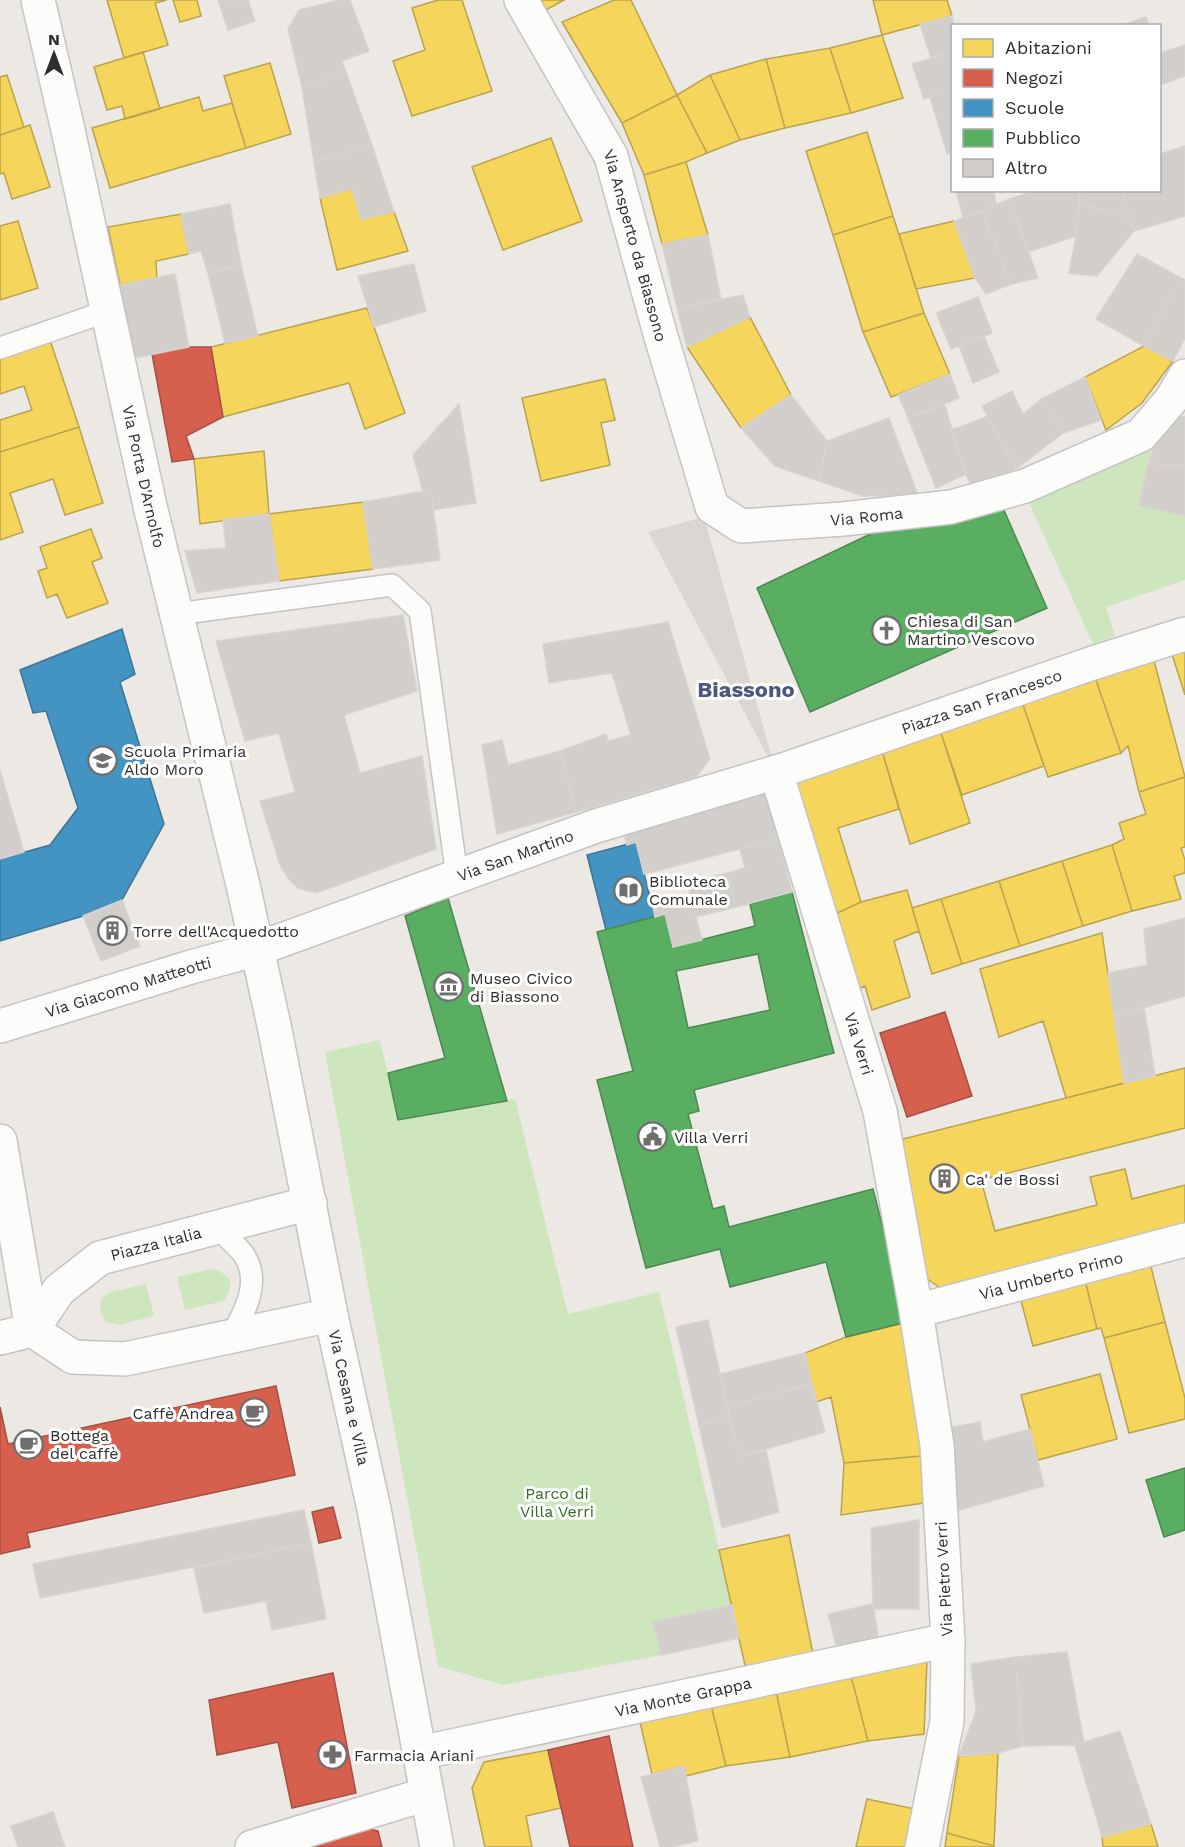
<svg xmlns="http://www.w3.org/2000/svg" width="1185" height="1847" font-family="'Work Sans',sans-serif">
  <style>
    .green { fill: #cee6be }
    .plaza { fill: #dad6d2 }
    .homes { fill: #f6d55c; stroke: #baa34e; stroke-width: 1.5 }
    .shops { fill: #d6604d; stroke: #a45144; stroke-width: 1.5 }
    .schools { fill: #4393c3; stroke: #3d7596; stroke-width: 1.5 }
    .public { fill: #5aae61; stroke: #4d8852; stroke-width: 1.5; fill-rule: evenodd }
    .building { fill: #d1cecb; stroke: #d7d4d0; stroke-width: 1.5 }
    .lines { fill: none; stroke-linecap: round; stroke-linejoin: round }
    .lane-casing { stroke: #c5c4c5; stroke-width: 24 }
    .street-casing { stroke: #c5c4c5; stroke-width: 36 }
    .secondary-casing { stroke: #c5c4c5; stroke-width: 36 }
    .lane { stroke: #fcfcfb; stroke-width: 21 }
    .street { stroke: #fcfcfb; stroke-width: 33 }
    .secondary { stroke: #fcfcfb; stroke-width: 33 }
    .labels { text-anchor: middle; dominant-baseline: central; stroke-width: 6; stroke-linejoin: round; paint-order: stroke }
    .street-label { font-size: 16px; fill: #2e2e2e; stroke: #fff }
    .poi-label { font-size: 16px; fill: #2e2e2e; stroke: #fff; text-anchor: start }
    .park-label { font-size: 16px; fill: #2c6e1b; stroke: #fff }
    .district-label { font-size: 22px; font-weight: bold; fill: #4d5680; stroke: #fff }
  </style>
  <rect width="100%" height="100%" fill="#ece8e4"/>
  <path class="green" d="M1158,434L1185,513V580L1106,607L1115,636L1093,644L1026,496Z
    M380,1040L399,1120L515,1099L568,1314L659,1292L732,1605L654,1622L661,1655L503,1685L438,1666L325,1052Z
    M212,1269C231,1274 236,1284 224,1301L185,1310L177,1277Z
    M146,1284L154,1316L119,1325L106,1322L100,1313L101,1300L108,1293Z"/>
  <path class="plaza" d="M704,517L776,772L648,532Z"/>
  <path class="homes" d="M107,0H167L155,3L168,45L124,58Z
    M173,0H197L201,16L180,22Z
    M438,0H462L492,91L412,116L393,61L425,50L412,8Z
    M540,0H564L546,10Z
    M614,0H631L677,95L622,123L562,22Z
    M873,0H947L952,16L882,35Z
    M882,35L903,98L851,113L830,48Z
    M830,48L851,113L785,128L766,59Z
    M143,52L160,109L125,119L122,106L107,110L94,67Z
    M766,59L785,128L740,140L710,75Z
    M270,63L291,134L246,148L224,76Z
    M7,75L24,127L0,135V77Z
    M710,75L740,140L707,153L677,95Z
    M677,95L707,153L686,162L644,175L622,123Z
    M199,97L203,111L232,103L246,148L110,188L92,128Z
    M30,125L50,187L12,199L4,173L0,174V135Z
    M867,132L893,216L833,235L806,151Z
    M551,138L582,221L503,250L472,167Z
    M686,162L708,235L662,244L644,175Z
    M352,189L361,219L394,212L408,251L337,270L320,198Z
    M181,214L189,254L156,261L157,278L120,285L108,227Z
    M893,216L924,313L863,332L833,235Z
    M18,221L38,288L0,300V226Z
    M954,221L975,278L916,289L899,234Z
    M367,308L405,413L365,429L349,383L223,417L211,347Z
    M924,313L950,374L891,397L863,332Z
    M750,317L791,395L741,428L687,347Z
    M49,337L79,427L0,452V420L32,410L24,386L0,394V353Z
    M1144,346L1173,361L1142,403L1106,430L1085,377Z
    M605,379L615,420L601,423L610,465L541,481L522,398Z
    M79,427L103,503L65,515L53,479L10,493L23,532L0,540V452Z
    M264,451L269,514L200,524L194,459Z
    M363,502L373,569L279,581L269,514Z
    M91,529L102,558L92,562L108,603L67,618L57,594L47,598L38,571L47,568L40,547Z
    M1185,640V695L1169,645Z
    M1153,657L1185,777L1139,792L1128,746L1121,753L1095,677Z
    M1095,677L1121,753L1048,777L1022,702Z
    M1022,702L1044,766L962,795L940,730Z
    M940,730L970,823L910,844L882,751Z
    M882,751L899,809L838,828L861,902L829,917L787,785Z
    M1185,777V847L1181,848L1185,860V873L1174,876L1181,899L1132,911L1112,845L1124,839L1119,823L1146,814L1139,792Z
    M1112,845L1132,911L1083,926L1062,861Z
    M1062,861L1083,926L1020,946L999,881Z
    M999,881L1020,946L962,964L941,899Z
    M907,890L919,931L894,941L910,997L872,1010L865,986L853,991L829,917L861,902Z
    M941,899L962,964L932,974L912,908Z
    M1102,933L1124,1083L1066,1098L1043,1021L999,1037L980,969Z
    M1185,1068V1128L981,1180L995,1231L1097,1205L1090,1177L1125,1169L1132,1199L1185,1185V1227L942,1289L917,1272L895,1141Z
    M1150,1263L1165,1322L1104,1338L1101,1328L1097,1329L1085,1280Z
    M1085,1280L1097,1329L1033,1346L1020,1297Z
    M907,1322L921,1456L844,1463L831,1397L816,1402L805,1353L846,1337Z
    M1165,1322L1185,1398V1419L1129,1433L1104,1338Z
    M1100,1374L1117,1439L1038,1460L1021,1395Z
    M921,1456L924,1503L841,1515L844,1463Z
    M789,1535L814,1659L747,1674L719,1550Z
    M927,1661L924,1734L868,1741L851,1676Z
    M851,1676L868,1741L790,1757L776,1691Z
    M776,1691L790,1757L726,1766L711,1705Z
    M711,1705L726,1766L686,1776L684,1766L652,1774L640,1722Z
    M548,1750L561,1808L526,1816L532,1847H485L472,1788L484,1762Z
    M998,1753L994,1846L947,1833L959,1756Z
    M867,1799L915,1809L907,1847H856Z
    M1151,1824L1158,1847H1103L1102,1837Z
    M947,1833L994,1846V1847H945Z"/>
  <path class="shops" d="M189,347H211L223,417L186,436L194,459L172,462L152,354Z
    M945,1012L972,1096L907,1117L880,1033Z
    M276,1386L295,1475L27,1533L30,1547L0,1554V1407L8,1444Z
    M333,1507L341,1538L319,1543L312,1512Z
    M333,1673L356,1793L292,1808L278,1742L217,1755L209,1700Z
    M609,1736L633,1847H570L548,1750Z
    M357,1827L378,1831L382,1847H297Z"/>
  <path class="schools" d="M122,629L135,674L120,682L164,824L122,900L83,916L0,941V859L50,845L78,808L46,711L33,713L20,670Z
    M636,842L655,917L606,930L587,855Z"/>
  <path class="public" d="M1003,508L1047,608L810,712L757,588L885,527Z
    M792,892L834,1053L694,1090L699,1111L688,1114L713,1209L724,1206L729,1227L873,1189L907,1322L846,1337L826,1262L730,1287L720,1249L646,1268L597,1080L633,1071L597,932L665,914L673,947L755,926L750,904ZM758,954L770,1010L688,1028L676,971Z
    M448,898L507,1101L398,1120L388,1073L445,1058L405,916Z
    M1185,1468V1530L1164,1537L1146,1480Z"/>
  <path class="building" d="M218,0H248L255,21L228,30Z
    M339,0H350L369,51L342,61L346,72L302,87L288,29L299,10Z
    M952,16L954,26H952V52L931,58L920,24Z
    M1146,17L1149,26H1120Z
    M1185,45V76L1160,85V53Z
    M952,52V90L924,99L912,64Z
    M346,72L372,145L314,162L302,87Z
    M952,90V153L947,154L930,97Z
    M372,145L394,212L361,219L352,189L320,198L314,162Z
    M1185,146V216L1134,231L1122,190H1160V154Z
    M956,190H994L996,205L963,218Z
    M1036,190H1080L1076,236L1028,252L1009,199Z
    M1080,190H1122L1130,217L1079,204Z
    M1009,199L1038,278L1011,284L982,211Z
    M230,204L241,265L208,273L201,251L189,254L181,214Z
    M1079,204L1130,217L1134,231L1097,276L1069,273L1076,236Z
    M982,211L1011,284L986,294L975,278L954,221Z
    M708,235L721,300L677,308L662,244Z
    M1137,254L1181,278L1144,346L1096,319Z
    M414,264L426,311L374,327L358,276Z
    M241,265L258,336L225,343L208,273Z
    M175,274L189,347L134,358L120,285Z
    M1181,278L1185,280V338L1173,361L1144,346Z
    M743,295L750,317L687,347L677,308Z
    M978,297L992,333L951,349L936,313Z
    M984,336L999,372L973,383L959,346Z
    M950,374L959,398L908,418L898,395Z
    M1085,377L1101,420L1063,433L1043,398Z
    M1012,391L1023,414L1043,398L1063,433L1016,469L982,406Z
    M791,395L827,441L819,481L775,466L741,428Z
    M944,403L966,474L936,488L908,418Z
    M459,404L476,503L433,510L431,490L423,491L413,455Z
    M1165,413L1185,417V465L1148,464Z
    M988,416L1016,469L972,488L966,474L952,430Z
    M889,418L918,495L863,496L819,481L827,441Z
    M1148,464L1185,465V516L1139,505Z
    M431,490L440,560L373,569L363,502Z
    M269,514L279,581L197,593L185,551L226,548L223,520Z
    M403,615L417,691L344,715L360,773L422,756L436,849L316,893L298,888L288,878L280,865L260,801L295,792L279,733L245,741L216,641Z
    M668,622L710,759L696,777L576,812L560,751L606,734L608,741L631,735L612,673L549,683L543,644Z
    M502,740L508,765L560,751L576,812L497,834L482,745Z
    M0,770L24,852L0,859Z
    M765,789L778,839L644,874L636,842L627,845L621,825Z
    M778,839L792,892L736,907L727,873L745,868L740,849Z
    M727,873L736,907L696,917L687,883Z
    M691,897L702,940L673,947L665,914L655,917L653,907Z
    M122,900L140,946L101,961L83,916Z
    M1185,918V996L1114,1016L1108,973L1147,965L1144,929Z
    M1144,1007L1155,1076L1124,1083L1114,1016Z
    M708,1320L730,1418L699,1425L676,1327Z
    M805,1353L812,1384L727,1406L720,1374Z
    M812,1384L825,1432L739,1457L727,1406Z
    M730,1418L739,1457L766,1450L779,1512L722,1528L699,1425Z
    M980,1422L983,1442L1030,1429L1044,1486L956,1511L952,1427Z
    M304,1510L311,1543L40,1598L33,1564Z
    M919,1520V1609H873L871,1528Z
    M311,1543L326,1619L272,1630L266,1601L204,1613L194,1568Z
    M873,1604L879,1642L838,1652L828,1614Z
    M732,1605L739,1638L661,1655L653,1622Z
    M1067,1652L1084,1742L1075,1745L1023,1746L1015,1657Z
    M1015,1657L1023,1746L998,1753L959,1756L976,1711L971,1664Z
    M1120,1731L1151,1824L1102,1837L1075,1745Z
    M684,1766L698,1841L672,1847H660L641,1777Z
    M53,1812L65,1847H18L11,1826Z"/>
  <g class="lines">
    <defs>
      <path id="lane" d="M0,348L108,311
        M177,614L392,585L420,611L457,876
        M217,1227C225,1236 237,1245 244,1255C262,1282 244,1313 231,1337"/>
      <g id="street">
        <path id="s1" d="M521,0L611,156L661,337L712,507L741,526L843,519L951,507L1025,486L1141,435L1171,400L1185,376"/>
        <path id="s2" d="M776,772L880,1111L918,1321"/>
        <path id="s3" d="M0,1026L191,967L257,949L596,826L783,770L1093,663L1185,634"/>
        <path d="M0,1141L32,1330"/>
        <path id="s4" d="M419,1753L948,1640"/>
        <path d="M252,1847L427,1794"/>
        <path id="s5" d="M922,1847L947,1721L948,1640L937,1445L916,1311L1185,1240"/>
      </g>
      <g id="secondary">
        <path id="s6" d="M38,0L68,130L150,506L243,885L275,1030L331,1315L374,1509L437,1847"/>
        <path id="s7" d="M32,1330L59,1290L100,1258L310,1203"/>
        <path d="M32,1330L73,1357L125,1359L331,1315"/>
        <path d="M0,1338L32,1330"/>
      </g>
    </defs>
    <use href="#lane" class="lane-casing"/>
    <use href="#street" class="street-casing"/>
    <use href="#secondary" class="secondary-casing"/>
    <use href="#lane" class="lane"/>
    <use href="#street" class="street"/>
    <use href="#secondary" class="secondary"/>
  </g>
  <defs>
    <symbol id="church-ring" viewBox="-11 -11 22 22"><circle r="9.5" fill="#fff" stroke="#706f6e" stroke-width="1.5"/><path d="M-1.2-6h2.4v3.5h3.3v2.4h-3.3V6h-2.4V-.1h-3.3v-2.4h3.3Z" fill="#706f6e"/></symbol>
    <symbol id="school-ring" viewBox="-11 -11 22 22"><circle r="9.5" fill="#fff" stroke="#706f6e" stroke-width="1.5"/><path d="M0-5L7-2L0 1L-7-2ZM-4 1L0 2.5L4 1V4Q0 6-4 4Z" fill="#706f6e"/></symbol>
    <symbol id="library-ring" viewBox="-11 -11 22 22"><circle r="9.5" fill="#fff" stroke="#706f6e" stroke-width="1.5"/><path d="M-6-4Q-3-5.5-.7-3.5V5Q-3 3-6 4ZM6-4Q3-5.5 .7-3.5V5Q3 3 6 4Z" fill="#706f6e"/></symbol>
    <symbol id="building-ring" viewBox="-11 -11 22 22"><circle r="9.5" fill="#fff" stroke="#706f6e" stroke-width="1.5"/><path d="M-4-6H4V6H1V3H-1V6H-4ZM-2.5-4.3h1.7v1.8h-1.7ZM.8-4.3h1.7v1.8H.8ZM-2.5-1h1.7V.8h-1.7ZM.8-1h1.7V.8H.8Z" fill="#706f6e"/></symbol>
    <symbol id="museum-ring" viewBox="-11 -11 22 22"><circle r="9.5" fill="#fff" stroke="#706f6e" stroke-width="1.5"/><path d="M0-6L6-3V-2H-6V-3ZM-5-1h2V3h-2ZM-1-1h2V3h-2ZM3-1h2V3H3ZM-6 4H6V6H-6Z" fill="#706f6e"/></symbol>
    <symbol id="civic-ring" viewBox="-11 -11 22 22"><circle r="9.5" fill="#fff" stroke="#706f6e" stroke-width="1.5"/><path d="M-.6-6.5H3V-4.5H.6V-3L4-1V1h2V6H-6V1h2V-1L-.6-3ZM-1.2 2.5V6h2.4V2.5Z" fill="#706f6e"/></symbol>
    <symbol id="cafe-ring" viewBox="-11 -11 22 22"><circle r="9.5" fill="#fff" stroke="#706f6e" stroke-width="1.5"/><path d="M-5.5-4.5H6V0H3Q3 3.5 0 3.5H-2.5Q-5.5 3.5-5.5 0ZM3-3.2v2h1.7v-2ZM-6 4.5H4V6H-6Z" fill="#706f6e"/></symbol>
    <symbol id="pharmacy-ring" viewBox="-11 -11 22 22"><circle r="9.5" fill="#fff" stroke="#706f6e" stroke-width="1.5"/><path d="M-2-6h4v4h4v4h-4v4h-4v-4h-4v-4h4Z" fill="#706f6e"/></symbol>
  </defs>
  <g fill-rule="evenodd">
    <use href="#church-ring" x="870" y="614" width="33" height="33"/>
    <use href="#school-ring" x="86" y="744" width="33" height="33"/>
    <use href="#library-ring" x="612" y="874" width="33" height="33"/>
    <use href="#building-ring" x="96" y="914" width="33" height="33"/>
    <use href="#museum-ring" x="432" y="970" width="33" height="33"/>
    <use href="#civic-ring" x="636" y="1120" width="33" height="33"/>
    <use href="#building-ring" x="928" y="1162" width="33" height="33"/>
    <use href="#cafe-ring" x="238" y="1396" width="33" height="33"/>
    <use href="#cafe-ring" x="12" y="1428" width="33" height="33"/>
    <use href="#pharmacy-ring" x="316" y="1738" width="33" height="33"/>
  </g>
  <g class="labels">
    <g class="street-label">
      <text stroke="none"><textPath href="#s1" startOffset="273">Via Ansperto da Biassono</textPath></text>
      <text stroke="none"><textPath href="#s6" startOffset="488">Via Porta D'Arnolfo</textPath></text>
      <text stroke="none"><textPath href="#s1" startOffset="706">Via Roma</textPath></text>
      <text stroke="none"><textPath href="#s3" startOffset="1034">Piazza San Francesco</textPath></text>
      <text stroke="none"><textPath href="#s3" startOffset="543">Via San Martino</textPath></text>
      <text stroke="none"><textPath href="#s3" startOffset="134">Via Giacomo Matteotti</textPath></text>
      <text stroke="none"><textPath href="#s2" startOffset="284">Via Verri</textPath></text>
      <text stroke="none"><textPath href="#s7" startOffset="158">Piazza Italia</textPath></text>
      <text stroke="none"><textPath href="#s5" startOffset="680">Via Umberto Primo</textPath></text>
      <text stroke="none"><textPath href="#s6" startOffset="1432">Via Cesana e Villa</textPath></text>
      <text transform="translate(944 1579) rotate(-93)">Via Pietro Verri</text>
      <text stroke="none"><textPath href="#s4" startOffset="270">Via Monte Grappa</textPath></text>
    </g>
    <g class="poi-label">
      <text x="907" y="621">Chiesa di San<tspan x="907" dy="18">Martino Vescovo</tspan></text>
      <text x="124" y="751">Scuola Primaria<tspan x="124" dy="18">Aldo Moro</tspan></text>
      <text x="649" y="881">Biblioteca<tspan x="649" dy="18">Comunale</tspan></text>
      <text x="133" y="931">Torre dell'Acquedotto</text>
      <text x="470" y="978">Museo Civico<tspan x="470" dy="18">di Biassono</tspan></text>
      <text x="674" y="1137">Villa Verri</text>
      <text x="965" y="1179">Ca' de Bossi</text>
      <text x="234" y="1413" text-anchor="end">Caffè Andrea</text>
      <text x="50" y="1435">Bottega<tspan x="50" dy="18">del caffè</tspan></text>
      <text x="354" y="1755">Farmacia Ariani</text>
    </g>
    <g class="park-label">
      <text x="557" y="1493">Parco di<tspan x="557" dy="18">Villa Verri</tspan></text>
    </g>
    <g class="district-label">
      <text x="746" y="689">Biassono</text>
    </g>
  </g>
  <rect x="951" y="24" width="210" height="168" fill="#ffffff" stroke="#ababab" stroke-width="1.5"/>
  <rect x="963" y="39" width="30" height="18" fill="#f6d55c" stroke="#ababab" stroke-width="1.5"/>
  <text x="1005" y="54" font-size="18" fill="#2e2e2e">Abitazioni</text>
  <rect x="963" y="69" width="30" height="18" fill="#d6604d" stroke="#ababab" stroke-width="1.5"/>
  <text x="1005" y="84" font-size="18" fill="#2e2e2e">Negozi</text>
  <rect x="963" y="99" width="30" height="18" fill="#4393c3" stroke="#ababab" stroke-width="1.5"/>
  <text x="1005" y="114" font-size="18" fill="#2e2e2e">Scuole</text>
  <rect x="963" y="129" width="30" height="18" fill="#5aae61" stroke="#ababab" stroke-width="1.5"/>
  <text x="1005" y="144" font-size="18" fill="#2e2e2e">Pubblico</text>
  <rect x="963" y="159" width="30" height="18" fill="#d1cecb" stroke="#ababab" stroke-width="1.5"/>
  <text x="1005" y="174" font-size="18" fill="#2e2e2e">Altro</text>
  <g transform="translate(54 54)" stroke="#ffffff" stroke-width="4.5" paint-order="stroke">
  <path d="M0-4.5L10 22L0 15L-10 22Z" fill="#2e2e2e"/>
  <text y="-9" font-size="16" font-weight="bold" text-anchor="middle" fill="#2e2e2e">N</text>
  </g>
</svg>
